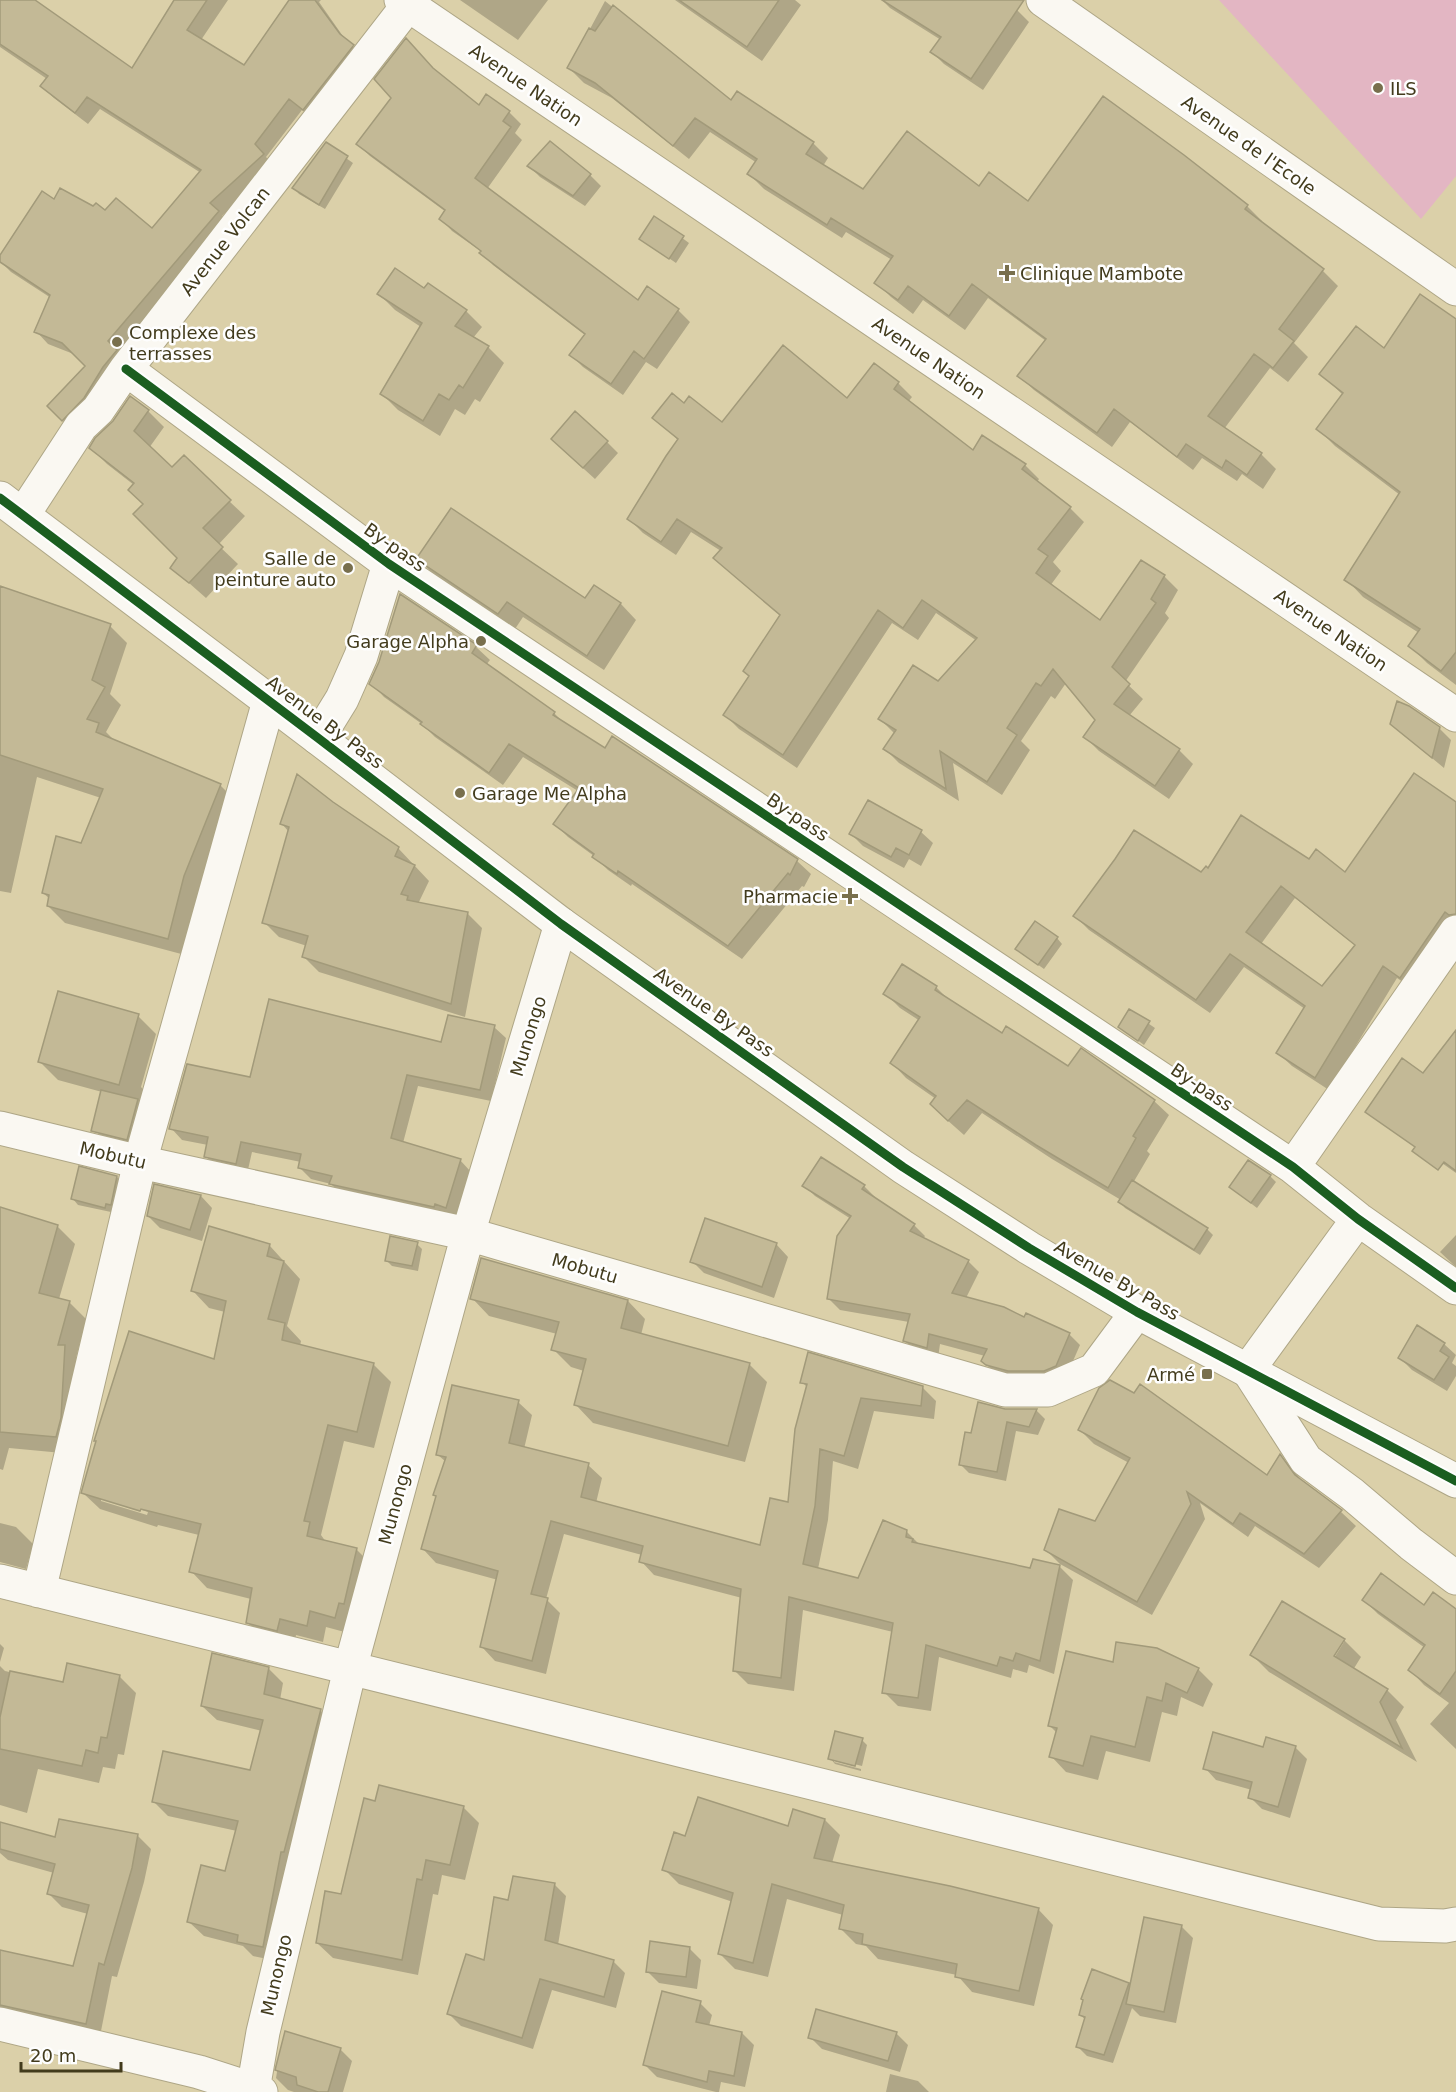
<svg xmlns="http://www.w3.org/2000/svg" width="1456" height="2092" font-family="'DejaVu Sans',sans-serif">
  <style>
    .park { fill: #e3b6c3 }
    .shadow { fill: #0003; fill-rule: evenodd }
    .building { fill: #c3b996; stroke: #a29a7a; stroke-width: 1.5; fill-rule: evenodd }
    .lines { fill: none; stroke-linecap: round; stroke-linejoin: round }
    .street-casing { stroke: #aea686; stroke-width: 35 }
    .highway-casing { stroke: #aea686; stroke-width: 35 }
    .street { stroke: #faf8f2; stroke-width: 33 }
    .highway { stroke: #faf8f2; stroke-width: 33 }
    .cycleway-casing { stroke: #fefefe; stroke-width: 13 }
    .cycleway { stroke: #1b5e20; stroke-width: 9 }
    .poi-dot { fill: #786f4d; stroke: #fefefe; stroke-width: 2 }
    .labels { text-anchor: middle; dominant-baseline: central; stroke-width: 5; stroke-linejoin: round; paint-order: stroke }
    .street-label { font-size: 18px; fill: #423b1c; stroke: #fefefe }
    .poi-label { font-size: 18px; fill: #423b1c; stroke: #fefefe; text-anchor: start }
  </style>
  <rect width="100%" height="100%" fill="#dbd0a9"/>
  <path class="park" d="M1219,0H1456V176L1421,219Z"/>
  <path class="shadow" d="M0,0H32L132,70L176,0H228L201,40L244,67L291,0H321L319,2L347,42L365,58L316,121L302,110L266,157L275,167L222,216L230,224L75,432L49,406L87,366L76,355L48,344L36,331L51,298L11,272L0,261V258L55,201L106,213L152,230L201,173L100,109L88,124L54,98L42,86L47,79L0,47Z
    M460,0H548L518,40Z
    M675,0H795L801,5L762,61Z
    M882,0H1003L1017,10L1029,22L983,90L944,64L932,52L941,40L890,8Z
    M605,1L731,103L813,143L828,158L823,166L863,191L979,188L1028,203L1247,206L1262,221L1261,223L1323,271L1338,286L1294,343L1308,357L1288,382L1270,368L1224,429L1261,454L1276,469L1263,489L1242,474L1237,481L1202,458L1193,470L1130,422L1112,447L1034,390L1019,376L1046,341L988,298L965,330L923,300L913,314L891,297L876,282L892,260L846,232L842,238L764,189L749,174L757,163L710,132L689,159L612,98L584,83L569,68Z
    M437,73L479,107L509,112L521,124L515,133L522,140L487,189L638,302L678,310L690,322L657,369L646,362L623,395L583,367L571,355L585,335L493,265L482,252L452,231L441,219L446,212L370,156L358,144Z
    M326,144L353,163L325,209L299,194L294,188Z
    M529,166L590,175L601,186L585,206L540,177Z
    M655,218L689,243L676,263L641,239Z
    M425,290L466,311L482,327L473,338L488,347L504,363L480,402L475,399L465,415L455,409L440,436L398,410L382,394L421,327L395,310L379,294Z
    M1456,320V685L1427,663L1410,646L1419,633L1363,597L1346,579L1400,495L1335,446L1318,429L1343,395L1321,374Z
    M898,383L912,397L908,402L973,452L1025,465L1039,479L1037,482L1070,508L1084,522L1053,562L1061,571L1050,586L1100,622L1164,576L1178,590L1165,613L1169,618L1125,682L1143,699L1129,716L1179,750L1193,764L1169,799L1099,751L1085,737L1097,720L1066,683L1055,699L1051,696L1021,741L1030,750L1002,795L953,763L959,801L899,763L885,749L895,734L880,719L938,683L977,641L936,613L918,640L892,623L797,768L739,729L725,715L750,676L781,616L715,558L721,551L691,532L676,555L643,533L629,519L679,441L654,417L684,405L722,424L848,400Z
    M148,411L164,427L149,448L172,470L229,501L245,516L218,545L238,564L206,598L172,568L179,558L134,485L107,464L91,448Z
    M607,442L618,453L595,479L564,451Z
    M418,559L585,600L595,587L621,604L636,620L604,670L523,617L515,629L434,575Z
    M0,587L110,626L127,643L110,694L121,705L106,732L115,741L220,785L237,802L185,955L65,923L48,906L50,899L43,893L82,844L101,798L37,777L11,893L0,891Z
    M400,596L476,647L490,660L486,665L554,713L565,724L606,750L797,861L811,874L804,887L802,886L742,959L632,884L631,886L608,870L594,856L568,837L555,824L578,791L523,757L503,785L435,737L422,724L384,697L371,683L380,662Z
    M1391,724L1439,728L1451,740L1444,768Z
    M332,803L398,848L429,881L418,904L467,913L482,928L465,1017L319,972L304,957L307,946L279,937L264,922L289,832L282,824Z
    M1456,804V929L1415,990L1397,978L1329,1090L1292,1066L1278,1053L1305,1009L1244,967L1210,1013L1089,930L1075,916L1202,875L1309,861L1346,874ZM1295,898L1356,946L1323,988L1261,944Z
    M921,832L933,843L921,866L909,859L904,868L863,846L851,834Z
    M1057,938L1062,944L1044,969L1023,954Z
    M936,987L950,1001L1002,1035L1069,1068L1154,1101L1169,1115L1147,1151L1150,1154L1133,1183L1207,1229L1213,1235L1200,1255L1125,1208L1120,1202L1121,1200L1052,1159L982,1113L964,1135L946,1119L936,1099L906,1078L892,1063L920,1021L900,1008L885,993Z
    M1130,1011L1155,1028L1144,1045L1120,1027Z
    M138,1016L156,1034L141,1087L153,1100L139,1150L105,1140L93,1128L102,1092L58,1080L40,1062Z
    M494,1027L506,1038L491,1101L418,1086L403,1143L460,1160L471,1172L457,1218L342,1195L331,1184L311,1179L300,1168L301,1162L252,1152L247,1174L217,1168L206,1156L208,1145L182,1140L171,1128L251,1079L442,1043Z
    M1456,1032V1173L1381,1120L1423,1075Z
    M821,1159L864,1186L875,1197L874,1199L914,1225L925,1236L923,1239L968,1261L979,1272L966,1298L1069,1334L1080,1345L1066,1377L1056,1382L994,1372L983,1361L985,1356L940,1344L938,1358L915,1351L904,1340L909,1322L840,1310L829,1299L851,1219L815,1196L804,1185Z
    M1270,1176L1276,1182L1257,1208L1236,1192Z
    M117,1177L122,1183L116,1209L112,1208L111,1212L78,1205L73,1199Z
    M201,1196L212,1208L202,1241L160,1228L148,1216Z
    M0,1209L58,1227L75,1244L59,1299L69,1302L86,1319L76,1358L82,1364L73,1454L9,1448L3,1470L0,1469Z
    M706,1220L777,1245L788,1257L774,1298L704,1273L692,1261Z
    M210,1228L270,1246L300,1279L287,1326L301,1341L300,1346L374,1365L391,1382L374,1448L344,1441L321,1535L326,1542L356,1549L373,1566L352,1634L326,1627L323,1642L296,1635L294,1647L264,1639L247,1622L251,1599L207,1588L191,1571L199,1535L158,1525L157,1527L100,1509L83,1493L215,1361L225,1312L209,1308L193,1291ZM101,1497L148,1512L147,1515L101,1501Z
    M1456,1235V1267L1440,1252Z
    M417,1244L422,1249L418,1271L392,1266L386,1260Z
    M472,1298L628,1301L645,1319L641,1335L749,1364L767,1382L745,1462L593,1423L576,1405L584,1371L571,1367L553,1349L557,1334L489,1316Z
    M1444,1344L1456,1355L1452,1363L1456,1366V1376L1447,1391L1412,1370L1400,1358Z
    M802,1382L922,1387L936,1401L934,1419L874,1411L858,1469L833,1461L828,1520L818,1569L859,1579L906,1531L920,1545L1032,1570L1059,1566L1073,1580L1054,1674L1029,1665L1027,1673L1013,1669L1011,1678L939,1657L931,1711L898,1706L884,1692L893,1632L803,1610L794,1691L748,1684L734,1670L742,1598L654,1575L641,1561L642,1555L564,1534L546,1599L560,1613L546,1674L495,1661L482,1647L498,1580L436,1563L423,1549L446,1462L438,1455L518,1402L532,1415L524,1449L588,1465L602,1478L596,1503L761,1546L790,1504L808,1388Z
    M1004,1410H1036L1045,1419L1038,1435L1016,1431L1006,1481L969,1473L960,1464L972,1435Z
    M1080,1430L1267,1477L1280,1456L1294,1470L1303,1483L1341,1512L1356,1526L1319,1568L1255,1526L1248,1537L1200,1503L1205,1519L1152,1615L1060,1564L1046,1550L1096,1523L1129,1463L1094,1444Z
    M0,1523L16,1527L33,1544L26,1569L0,1562Z
    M1364,1600L1456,1611V1749L1430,1724L1449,1703L1424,1685L1410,1670L1425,1648L1378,1614Z
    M1344,1640L1361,1657L1353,1670L1387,1690L1404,1707L1396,1720L1417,1762L1269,1672L1252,1655ZM1341,1642H1344L1331,1663L1329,1662Z
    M0,1644L4,1648L0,1662Z
    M1114,1664L1198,1669L1213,1684L1203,1707L1181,1697L1177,1716L1162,1712L1150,1762L1106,1751L1098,1780L1066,1772L1051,1756L1057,1733L1050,1726Z
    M0,1666L5,1671L64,1684L119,1676L136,1693L124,1755L118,1754L115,1769L103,1767L99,1783L38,1769L27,1813L0,1805Z
    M269,1669L283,1683L280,1700L320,1710L335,1725L277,1961L253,1956L243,1946L204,1936L189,1922L226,1873L237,1831L168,1816L154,1802L251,1771L262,1731L217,1720L202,1706Z
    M862,1740L867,1745L862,1766L834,1759V1762L861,1769V1771L835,1764L830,1758Z
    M1295,1747L1307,1759L1290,1818L1262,1809L1250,1797L1252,1790L1216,1780L1205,1768L1264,1749Z
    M376,1803L463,1807L479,1823L465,1880L442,1875L438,1895L433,1894L418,1975L333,1958L317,1943L342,1896Z
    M825,1820L840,1835L832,1863L1038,1909L1053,1925L1034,2006L972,1992L957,1975L878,1959L866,1946L856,1944L841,1929L843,1915L787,1899L768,1977L735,1969L720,1954L733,1902L679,1884L664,1869L686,1838L789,1827Z
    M0,1824L56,1839L137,1835L151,1849L144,1882L117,1977L112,1976L100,2036L0,2014V1951L74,1968L88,1914L62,1907L49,1894L54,1873L8,1860L0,1853Z
    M554,1884L566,1896L558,1945L613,1961L625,1973L616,2008L552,1990L533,2049L461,2026L449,2014L485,1962L510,1902Z
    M1181,1926L1193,1938L1176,2023L1140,2016L1132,2008L1113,2063L1087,2056L1078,2047L1086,2020L1080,2015L1128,1984L1131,1988Z
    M689,1948L701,1960L697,1989L659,1983L647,1971Z
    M700,2003L712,2015L709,2026L742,2033L754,2045L745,2087L721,2082L719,2092H716L657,2077L645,2065Z
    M896,2033L908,2045L900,2072L822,2049L810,2037Z
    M340,2049L352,2061L343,2092H294L288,2090L276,2078L280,2053Z
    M890,2074L918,2081L929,2092H886Z"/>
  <path class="building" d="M0,0H35L132,68L174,0H207L187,30L244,65L289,0H315L340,34L354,45L303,110L289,99L255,144L264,154L210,203L219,211L108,341L117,350L103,367L84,398L62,421L47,406L85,366L62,343L34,332L50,295L0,262V255L42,191L54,199L60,188L93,206L96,203L105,210L116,198L152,228L201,170L87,97L75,113L40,86L48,76L0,44Z
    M679,0H779L747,47Z
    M882,0H1024L971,79L930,52L941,37Z
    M613,5L731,100L737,91L814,142L806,154L863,189L907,131L979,186L989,172L1028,201L1103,96L1184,155L1248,205L1245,209L1324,269L1279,329L1294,341L1273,368L1254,354L1208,416L1262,453L1247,475L1226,460L1222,468L1186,444L1177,457L1114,409L1097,433L1017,376L1046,339L972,284L949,316L908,286L898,300L874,283L893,256L831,218L827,225L747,174L757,159L695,118L673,146L595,83L567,68L589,28L595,31Z
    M406,38L433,68L479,105L486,94L510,111L503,121L511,127L475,178L638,300L647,286L679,309L644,359L634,351L611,384L569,355L585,334L479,253L481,251L439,219L445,210L356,144L391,98L374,79Z
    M550,141L591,174L573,196L527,166Z
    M326,142L348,156L319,205L292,188Z
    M654,216L684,236L669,259L639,239Z
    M395,268L424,288L428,283L467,310L455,326L489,346L463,388L459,385L449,400L439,394L423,421L380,394L422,323L377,294Z
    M1420,294L1456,319V652L1441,671L1408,646L1420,629L1344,580L1400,492L1316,429L1343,393L1319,374L1356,326L1384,348Z
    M783,345L847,398L874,363L899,382L894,389L973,450L982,435L1026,464L1022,469L1071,507L1038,549L1048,556L1036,573L1100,620L1141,560L1165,575L1151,599L1156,603L1112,667L1130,684L1114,704L1180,749L1155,786L1083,737L1095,720L1053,669L1041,686L1036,683L1007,728L1017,735L987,782L940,751L946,789L883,749L896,730L878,719L913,665L938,681L977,638L922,600L903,628L878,610L783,755L723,715L749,676L743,671L780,615L713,558L722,548L677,519L661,542L627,519L666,456L678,439L652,418L672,393L684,403L689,396L722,422Z
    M130,396L149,410L134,431L172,467L184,455L231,500L203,528L223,547L189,583L170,568L177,558L133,514L143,504L128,490L134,483L89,448L95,438L113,421Z
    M575,411L608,441L583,468L551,439Z
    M451,508L585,598L594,585L621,603L587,656L507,602L498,614L416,559Z
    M0,586L111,624L92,680L105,687L87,719L99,723L96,732L221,784L184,876L168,939L47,906L49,895L42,893L56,836L81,843L103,789L0,755Z
    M400,594L477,645L472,653L555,712L553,715L605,748L612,736L798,859L790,875L788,873L728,946L618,871L617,874L592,857L594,854L553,824L579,788L509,744L489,773L420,724L422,722L369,684L379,662Z
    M1397,701L1409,706L1440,727L1432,758L1390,724Z
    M1414,773L1456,802V914L1449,915L1445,912L1400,978L1383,966L1315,1078L1276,1053L1305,1006L1230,954L1196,1000L1073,916L1115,859L1134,830L1201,872L1206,866L1208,868L1241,815L1309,859L1316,849L1345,872ZM1281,886L1355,945L1322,986L1246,932Z
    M297,774L333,802L399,847L395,856L415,865L401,894L408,896L407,900L468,912L451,1004L302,957L308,936L262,923L289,827L280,824Z
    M868,800L922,830L909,855L896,848L891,857L849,834Z
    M1035,921L1058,937L1038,965L1015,949Z
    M902,964L937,986L935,990L1002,1033L1006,1026L1068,1066L1081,1048L1155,1100L1133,1136L1136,1138L1108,1188L1036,1145L967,1100L948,1121L930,1104L936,1096L890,1063L920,1017L883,994Z
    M58,991L139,1014L119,1085L38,1062Z
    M269,999L441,1042L448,1015L495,1025L480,1090L407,1075L391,1138L461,1159L446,1208L435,1204L434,1207L329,1184L332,1176L298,1168L301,1154L241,1142L236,1164L204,1157L208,1137L169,1129L187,1064L250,1077Z
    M1129,1009L1150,1021L1138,1041L1118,1027Z
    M1456,1030V1171L1444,1162L1438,1170L1412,1151L1415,1147L1365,1112L1402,1058L1423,1073Z
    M101,1090L138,1099L127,1140L91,1131Z
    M821,1157L865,1185L862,1189L915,1224L910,1231L969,1260L952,1293L1004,1307L1024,1317L1026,1313L1070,1333L1056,1366L1044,1371H1008L986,1365L981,1361L987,1349L929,1334L927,1348L903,1341L910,1314L827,1299L837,1236L851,1216L802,1186Z
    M1248,1160L1271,1175L1251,1203L1229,1187Z
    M79,1166L117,1176L111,1205L106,1204L105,1208L71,1199Z
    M1132,1180L1208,1228L1194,1250L1118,1202Z
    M154,1184L201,1195L190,1230L147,1216Z
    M0,1207L58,1225L39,1293L70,1301L58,1345H65L61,1418L56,1437L0,1432Z
    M705,1218L777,1243L762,1287L690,1262Z
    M209,1226L270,1244L267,1256L284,1261L268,1319L285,1323L282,1340L374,1363L357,1432L328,1425L304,1521L310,1522L307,1536L357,1548L344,1604L339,1603L335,1618L310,1611L307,1626L280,1619L277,1631L246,1623L252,1588L189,1572L201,1524L141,1509L140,1511L81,1493L96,1441H94L129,1331L214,1359L226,1301L191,1291Z
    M390,1236L418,1242L412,1266L385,1261Z
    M481,1258L628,1300L621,1328L750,1363L728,1446L574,1405L586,1359L551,1350L559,1322L470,1299Z
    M1417,1325L1445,1343L1440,1351L1449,1357L1434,1380L1398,1358Z
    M808,1352L923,1386L921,1406L861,1398L844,1456L820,1449L815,1506L803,1564L858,1578L883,1520L907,1530L906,1537L913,1539L912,1542L1030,1568L1033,1559L1060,1565L1040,1661L1016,1653L1013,1661L1000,1657L997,1666L926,1645L918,1698L882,1693L893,1623L789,1597L781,1678L733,1671L741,1589L639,1562L643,1546L551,1521L531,1594L548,1598L532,1661L480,1647L498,1571L421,1549L436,1496L433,1495L446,1457L436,1455L452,1385L519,1400L509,1443L589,1463L581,1497L760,1545L770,1498L788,1502L795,1429L807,1384L800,1383Z
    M1110,1380L1134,1393L1140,1384L1267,1475L1280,1454L1295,1475L1342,1510L1304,1554L1240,1513L1233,1524L1187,1492L1191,1504L1137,1602L1044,1550L1059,1509L1095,1521L1130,1458L1078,1430L1099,1388Z
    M978,1402L1005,1409H1037L1029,1427L1007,1422L997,1472L959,1465L965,1432L971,1433Z
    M1381,1573L1424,1605L1433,1592L1456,1609V1671L1440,1694L1408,1670L1425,1645L1362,1600Z
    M1282,1601L1345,1639L1334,1656L1388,1689L1380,1702L1402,1748L1250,1655Z
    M1116,1642L1157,1648L1199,1668L1187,1693L1166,1683L1162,1701L1147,1697L1135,1747L1091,1736L1083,1766L1049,1757L1057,1728L1048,1726L1066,1651L1113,1662Z
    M212,1653L269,1667L264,1694L321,1709L284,1852H281L263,1947L237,1942L238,1935L187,1922L201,1865L225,1871L238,1821L152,1802L163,1751L250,1770L263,1720L201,1706Z
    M67,1663L120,1675L107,1738L101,1737L98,1753L86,1750L82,1766L0,1749V1717L10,1671L63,1682Z
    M835,1731L863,1738L855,1766L828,1759Z
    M1213,1732L1263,1747L1266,1737L1296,1746L1278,1807L1248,1798L1252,1782L1203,1769Z
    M379,1785L464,1806L450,1865L426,1860L422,1880L417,1879L402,1960L316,1943L325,1891L341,1894L364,1798L375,1801Z
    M698,1797L788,1826L793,1809L825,1819L814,1858L950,1886L1039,1908L1019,1991L955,1977L957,1964L862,1944L863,1934L839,1929L844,1905L772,1884L753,1963L718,1954L733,1893L662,1870L674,1832L685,1836Z
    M59,1819L138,1834L132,1868L104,1965L99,1963L86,2024L0,2005V1950L73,1966L89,1905L47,1894L55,1864L0,1849V1822L55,1837Z
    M513,1876L555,1883L545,1940L614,1960L604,1997L540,1979L522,2038L447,2014L466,1954L484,1960L494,1897L508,1900Z
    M1144,1917L1182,1925L1164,2012L1126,2004Z
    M650,1941L690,1947L686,1977L646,1972Z
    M1092,1969L1129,1983L1104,2055L1076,2047L1085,2017L1079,2015L1083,2000L1081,1999Z
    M662,1991L701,2001L696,2022L742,2032L734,2076L709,2071L707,2082L643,2065Z
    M816,2009L897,2032L888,2061L808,2038Z
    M285,2031L341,2048L328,2092H318L297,2085L296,2077L275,2070Z"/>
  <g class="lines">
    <defs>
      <path id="street" d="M401,0L1456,715
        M1043,0L1456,289
        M126,369L389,564L1293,1167L1358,1219L1456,1288
        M23,515L81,426L98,410L126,369L412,0
        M318,738L342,699L361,656L389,564
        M0,1128L140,1162L468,1234L1005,1390H1048L1094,1370L1137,1312
        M1293,1167L1456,932
        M1358,1219L1248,1370L1306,1460L1352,1494L1411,1544L1456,1578
        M0,1581L1379,1924L1445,1926L1456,1924
        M39,1591L140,1162L269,701
        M0,2024L199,2072L261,2092
        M253,2090L263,2032L350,1669L468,1234L561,924"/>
      <path id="highway" d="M0,498L318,738L561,924L903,1167L1029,1248L1137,1312L1456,1481"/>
    </defs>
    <use href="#street" class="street-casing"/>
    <use href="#highway" class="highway-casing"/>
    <use href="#street" class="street"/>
    <use href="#highway" class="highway"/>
    <defs>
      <path id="cycleway" d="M126,369L389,564L1293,1167L1358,1219L1456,1288
        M0,498L318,738L561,924L903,1167L1029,1248L1137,1312L1456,1481"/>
    </defs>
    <use href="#cycleway" class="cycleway-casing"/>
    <use href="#cycleway" class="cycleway"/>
  </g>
  <g class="poi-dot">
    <circle cx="1378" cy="88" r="6"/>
    <path d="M1004 264h6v6h6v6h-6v6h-6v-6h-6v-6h6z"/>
    <circle cx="117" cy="342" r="6"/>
    <circle cx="348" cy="568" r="6"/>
    <circle cx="481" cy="641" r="6"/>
    <circle cx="460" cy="793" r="6"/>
    <path d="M847 887h6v6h6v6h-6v6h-6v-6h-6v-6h6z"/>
    <rect x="1201" y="1368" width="12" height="12" rx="3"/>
  </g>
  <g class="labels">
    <g class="street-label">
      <text transform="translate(526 85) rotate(34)">Avenue Nation</text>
      <text transform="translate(1249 145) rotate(35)">Avenue de l'Ecole</text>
      <text transform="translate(225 241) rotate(-52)">Avenue Volcan</text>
      <text transform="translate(929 358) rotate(34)">Avenue Nation</text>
      <text transform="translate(395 547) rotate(35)">By-pass</text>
      <text transform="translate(1331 630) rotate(34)">Avenue Nation</text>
      <text transform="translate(325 722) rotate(37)">Avenue By Pass</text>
      <text transform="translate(798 817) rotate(34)">By-pass</text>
      <text transform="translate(714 1012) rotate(35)">Avenue By Pass</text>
      <text transform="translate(528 1036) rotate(-73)">Munongo</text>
      <text transform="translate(1202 1087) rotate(34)">By-pass</text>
      <text transform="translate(113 1155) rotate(13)">Mobutu</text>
      <text transform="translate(585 1268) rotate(16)">Mobutu</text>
      <text transform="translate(1117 1280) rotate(30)">Avenue By Pass</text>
      <text transform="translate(395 1504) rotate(-75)">Munongo</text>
      <text transform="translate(276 1975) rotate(-77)">Munongo</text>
    </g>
    <g class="poi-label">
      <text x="1390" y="88">ILS</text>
      <text x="1020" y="273">Clinique Mambote</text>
      <text x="129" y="332">Complexe des<tspan x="129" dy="21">terrasses</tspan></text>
      <text x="336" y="558" text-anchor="end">Salle de<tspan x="336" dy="21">peinture auto</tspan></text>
      <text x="469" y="641" text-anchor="end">Garage Alpha</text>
      <text x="472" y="793">Garage Me Alpha</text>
      <text x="838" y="896" text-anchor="end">Pharmacie</text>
      <text x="1195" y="1374" text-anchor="end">Armé</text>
    </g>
  </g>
  <path d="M21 2062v9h100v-9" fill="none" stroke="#423b1c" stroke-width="3"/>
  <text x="30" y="2062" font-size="18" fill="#423b1c" stroke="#fefefe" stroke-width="4.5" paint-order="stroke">20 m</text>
</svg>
